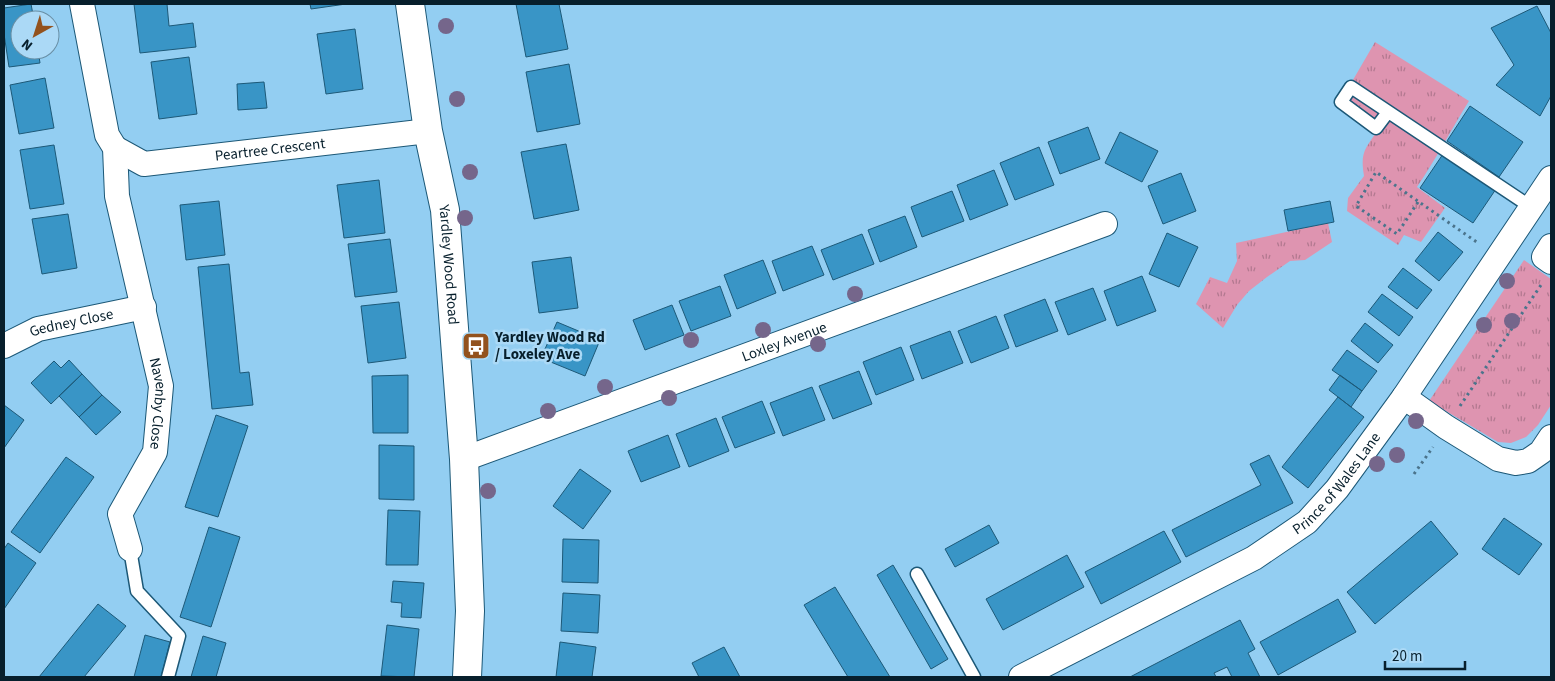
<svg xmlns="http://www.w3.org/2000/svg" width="1555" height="681" font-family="'Source Sans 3',sans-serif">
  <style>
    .grass { fill: url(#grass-tufts) }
    .building { fill: #3995c6; stroke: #1d5978 }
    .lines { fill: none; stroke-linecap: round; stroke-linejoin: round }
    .lane-casing { stroke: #1c5877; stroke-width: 15 }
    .street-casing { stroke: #1c5877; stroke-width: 26 }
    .secondary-casing { stroke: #1c5877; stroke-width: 30 }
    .path { stroke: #4b748c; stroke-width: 3; stroke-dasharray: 2.5 4; stroke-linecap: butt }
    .lane { stroke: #fff; stroke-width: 12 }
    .street { stroke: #fff; stroke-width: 24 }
    .secondary { stroke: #fff; stroke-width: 28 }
    .tree { fill: #75668b }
    .labels { text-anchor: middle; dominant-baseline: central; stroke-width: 5; stroke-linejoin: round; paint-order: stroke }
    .street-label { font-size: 15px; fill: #071f2c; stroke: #abd9f6 }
    .poi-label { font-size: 15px; font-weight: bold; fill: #071f2c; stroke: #abd9f6; text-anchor: start }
  </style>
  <defs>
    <pattern id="grass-tufts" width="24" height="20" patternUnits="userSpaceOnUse" patternTransform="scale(1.25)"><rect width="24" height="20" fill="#de94b0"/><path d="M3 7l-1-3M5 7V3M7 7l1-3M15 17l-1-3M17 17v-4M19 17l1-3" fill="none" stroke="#b2788f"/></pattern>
  </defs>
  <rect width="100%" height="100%" fill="#93cef2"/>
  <path class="grass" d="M1375,42L1469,101C1451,130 1436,159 1417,187L1445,208L1421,242L1404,235L1398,245L1347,211L1348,198L1364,176C1360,152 1365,149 1378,130L1339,104Z
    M1328,223L1332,242L1305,260L1290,261L1267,277L1249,291L1237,305L1223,328L1196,304L1210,277L1227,283L1237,261L1236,243Z
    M1524,260L1551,279V405L1538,425L1526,437L1511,443L1498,442L1429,401Z"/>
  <path class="building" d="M31,4L34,20H20V50H38L40,63L9,67L4,34V8Z
    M134,4H167L169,26L193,23L196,47L140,53Z
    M310,4H346L311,9Z
    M516,4H559L568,49L526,57Z
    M1537,6L1551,33V96L1540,116L1496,85L1514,65L1491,28Z
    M355,29L363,89L326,94L317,34Z
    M189,57L197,114L159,119L151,62Z
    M569,64L580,124L537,132L526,72Z
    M45,78L54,128L19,134L10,85Z
    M264,82L267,108L238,110L237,84Z
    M1470,106L1523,142L1499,177L1447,141Z
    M1088,127L1100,159L1060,174L1048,142Z
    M1120,132L1158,151L1142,182L1105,163Z
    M566,144L579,210L534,219L521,152Z
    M54,145L64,204L30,209L20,150Z
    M1039,147L1054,185L1015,200L1000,163Z
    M1443,154L1496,189L1473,223L1420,188Z
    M994,170L1008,205L970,220L957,185Z
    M1181,173L1196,211L1163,224L1148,186Z
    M379,180L385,233L344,238L337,185Z
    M952,191L964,221L922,237L911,207Z
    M219,201L225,255L186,260L180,205Z
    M1330,201L1334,222L1288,231L1284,210Z
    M68,214L77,268L42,274L32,219Z
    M905,216L917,247L880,262L868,230Z
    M1438,232L1463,252L1439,281L1415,261Z
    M1167,233L1198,247L1179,287L1149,274Z
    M862,234L874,264L833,280L821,250Z
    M390,239L397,292L355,297L348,244Z
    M812,246L824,275L783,291L772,261Z
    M571,257L578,308L539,313L532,262Z
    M763,260L776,293L737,309L724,275Z
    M229,264L240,373L249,372L253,405L212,409L198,267Z
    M1403,268L1432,290L1417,309L1388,287Z
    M1142,276L1156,311L1117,326L1104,291Z
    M720,286L731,316L691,331L679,301Z
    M1093,288L1106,320L1068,335L1055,302Z
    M1382,294L1413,317L1399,336L1368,312Z
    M1045,299L1058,331L1016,347L1004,315Z
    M399,302L406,358L368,363L361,306Z
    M672,305L684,335L645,350L633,320Z
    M996,316L1009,348L971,363L958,331Z
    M557,322L600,340L585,376L541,358Z
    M1365,323L1393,345L1378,363L1351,341Z
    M950,331L963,363L922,379L910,346Z
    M901,347L914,380L876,395L863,362Z
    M1347,350L1377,371L1362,391L1332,370Z
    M69,360L82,374L51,404L31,383L54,361L61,368Z
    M859,371L872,404L833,419L819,386Z
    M82,374L102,395L79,417L59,396Z
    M408,375V433H373L372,376Z
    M1340,375L1362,391L1351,407L1329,390Z
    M812,387L825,420L783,436L770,403Z
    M102,395L121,412L96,435L79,417Z
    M1338,397L1364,417L1308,488L1282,467Z
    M762,401L775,433L735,448L722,417Z
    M4,405L24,420L4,448Z
    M216,415L248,426L218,517L185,507Z
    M716,418L729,451L689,467L676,434Z
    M668,435L680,467L641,482L628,451Z
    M379,445L414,446V500L379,499Z
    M1269,455L1293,503L1186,557L1172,530L1261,485L1250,464Z
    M66,457L94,477L40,553L11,532Z
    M580,469L611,491L583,529L553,506Z
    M388,510L420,511L418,565H386Z
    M1504,518L1542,544L1519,575L1482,549Z
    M1431,521L1458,554L1375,624L1347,592Z
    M989,525L999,543L955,567L945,549Z
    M209,527L240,537L211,627L180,617Z
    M1164,531L1181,562L1101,604L1085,572Z
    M563,539L599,540L598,583L562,582Z
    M8,543L36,563L4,609V549Z
    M1067,555L1084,587L1003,630L986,599Z
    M893,565L948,659L931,669L877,575Z
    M393,581L424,583L421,618L401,617L402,603L391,602Z
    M835,587L890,677H848L804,605Z
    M563,593L600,595L598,633L561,631Z
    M1338,599L1356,632L1278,675L1260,642Z
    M98,604L126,626L84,677H39Z
    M1240,620L1255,649L1248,653L1260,677H1232L1227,667L1214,673L1216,677H1130Z
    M387,625L419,629L414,677L381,676Z
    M145,635L170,642L161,677H134Z
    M203,636L226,643L216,677H191Z
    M560,642L596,647L592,677H556Z
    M724,647L740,677H699L692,663Z"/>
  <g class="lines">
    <defs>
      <path id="lane" d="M1388,112L1376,128L1341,102L1351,87L1522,201L1531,208
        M130,549L137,591L179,636L168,677
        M917,574L974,677"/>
      <g id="street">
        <path id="s1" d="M82,4L107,135L115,148L117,196L161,386L155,452L120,514L130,549"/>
        <path id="s2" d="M115,148L144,164L428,131"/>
        <path d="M1551,246L1544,257L1551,262"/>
        <path id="s3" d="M4,346L38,329L144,307"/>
        <path d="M1404,397L1446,427L1498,459L1516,463L1528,461L1541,452L1551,437"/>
        <path id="s4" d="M464,459L1105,224"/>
        <path id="s5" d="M1021,677L1254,558L1307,522L1337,489L1404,397L1551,178"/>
      </g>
      <g id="secondary">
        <path id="s6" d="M410,4L428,131L445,210L464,459L470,611L467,677"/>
      </g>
    </defs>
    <use href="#lane" class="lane-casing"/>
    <use href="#street" class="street-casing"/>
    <use href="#secondary" class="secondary-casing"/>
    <path class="path" d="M1418,202L1397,234L1356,206L1376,172L1478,243
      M1460,406L1541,285
      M1414,474L1433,447"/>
    <use href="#lane" class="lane"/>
    <use href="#street" class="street"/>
    <use href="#secondary" class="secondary"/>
  </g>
  <g class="tree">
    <circle cx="446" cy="26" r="8"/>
    <circle cx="457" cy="99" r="8"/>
    <circle cx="470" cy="172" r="8"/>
    <circle cx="465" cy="218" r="8"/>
    <circle cx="1507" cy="281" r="8"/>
    <circle cx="855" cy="294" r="8"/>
    <circle cx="1512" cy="321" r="8"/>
    <circle cx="1484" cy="325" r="8"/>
    <circle cx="763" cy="330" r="8"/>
    <circle cx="691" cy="340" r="8"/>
    <circle cx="818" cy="344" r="8"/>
    <circle cx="605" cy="387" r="8"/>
    <circle cx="669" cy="398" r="8"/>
    <circle cx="548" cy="411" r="8"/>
    <circle cx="1416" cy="421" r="8"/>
    <circle cx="1397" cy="455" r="8"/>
    <circle cx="1377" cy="464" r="8"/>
    <circle cx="488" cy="491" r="8"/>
  </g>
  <defs>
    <symbol id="bus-square" viewBox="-11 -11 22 22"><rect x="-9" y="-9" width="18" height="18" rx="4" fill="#93521d" stroke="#abd9f6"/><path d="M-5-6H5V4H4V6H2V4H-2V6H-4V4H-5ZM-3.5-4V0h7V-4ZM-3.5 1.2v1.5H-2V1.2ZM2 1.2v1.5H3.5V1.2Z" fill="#fff"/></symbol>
  </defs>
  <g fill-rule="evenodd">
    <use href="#bus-square" x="460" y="330" width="32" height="32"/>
  </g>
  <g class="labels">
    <g class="street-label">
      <text stroke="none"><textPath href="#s2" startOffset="160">Peartree Crescent</textPath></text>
      <text stroke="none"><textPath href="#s6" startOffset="264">Yardley Wood Road</textPath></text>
      <text stroke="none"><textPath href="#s3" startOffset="72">Gedney Close</textPath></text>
      <text stroke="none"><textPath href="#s4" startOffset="341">Loxley Avenue</textPath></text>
      <text stroke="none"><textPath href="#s1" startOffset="409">Navenby Close</textPath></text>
      <text stroke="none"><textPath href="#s5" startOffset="374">Prince of Wales Lane</textPath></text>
    </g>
    <g class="poi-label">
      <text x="495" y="337">Yardley Wood Rd<tspan x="495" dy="17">/ Loxeley Ave</tspan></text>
    </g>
  </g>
  <rect width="1555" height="681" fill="none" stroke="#071f2c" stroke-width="10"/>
  <g transform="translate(35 35) rotate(219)"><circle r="24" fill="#abd9f6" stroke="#698fa5"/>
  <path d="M0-4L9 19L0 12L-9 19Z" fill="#93521d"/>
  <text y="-8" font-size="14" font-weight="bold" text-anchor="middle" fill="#071f2c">N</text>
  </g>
  <path d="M1385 661v8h80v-8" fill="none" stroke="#071f2c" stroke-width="2.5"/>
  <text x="1392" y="661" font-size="15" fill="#071f2c" stroke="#abd9f6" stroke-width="4" paint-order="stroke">20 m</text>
</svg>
